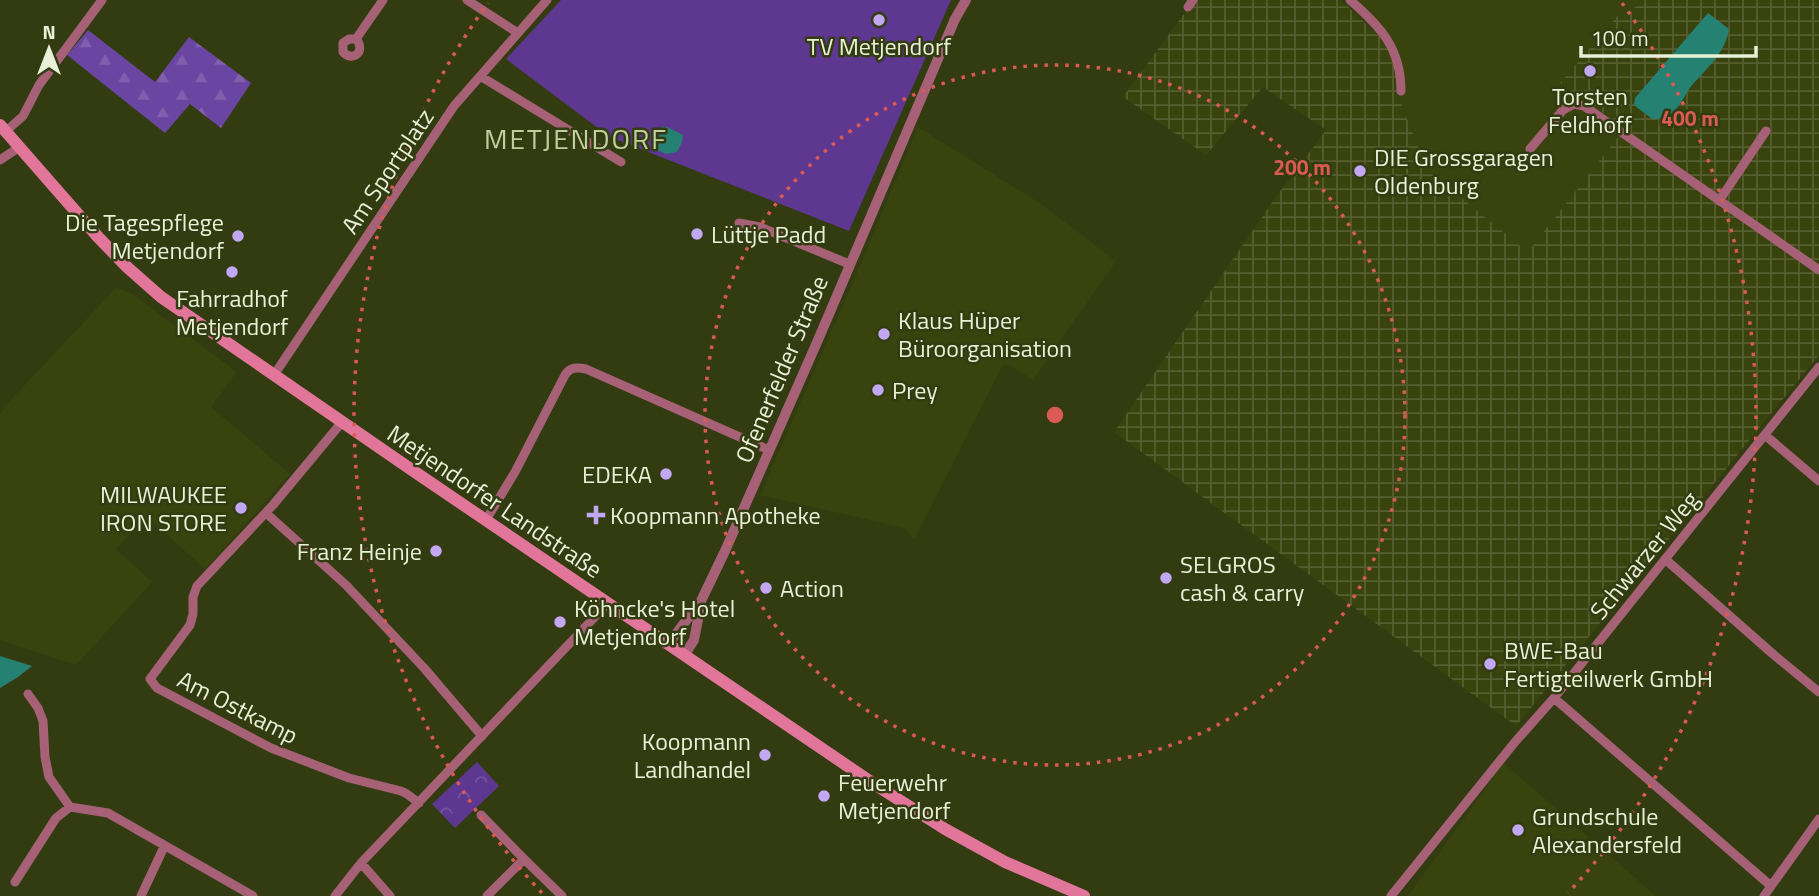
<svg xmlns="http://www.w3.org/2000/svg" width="1819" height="896" font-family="'Titillium Web',sans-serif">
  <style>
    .built { fill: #39430e }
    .industrial { fill: url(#industrial-grid) }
    .forest { fill: url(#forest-firs) }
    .park { fill: url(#park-crowns) }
    .garden { fill: #5d3790 }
    .water { fill: #258172 }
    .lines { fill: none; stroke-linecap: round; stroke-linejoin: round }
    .minor { stroke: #a66177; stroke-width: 9 }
    .tertiary { stroke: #a66177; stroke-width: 10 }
    .secondary { stroke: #e2769a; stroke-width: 12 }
    .ring { fill: none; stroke: #db5a54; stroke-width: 3.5; stroke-dasharray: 3.5 7 }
    .poi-dot { fill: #c2a8f2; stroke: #333c11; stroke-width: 2.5 }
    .labels { text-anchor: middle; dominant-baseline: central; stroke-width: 5; stroke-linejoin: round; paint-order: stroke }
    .poi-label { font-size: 24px; fill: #e9f0d8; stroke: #333c11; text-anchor: start }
    .street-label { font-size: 24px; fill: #e9f0d8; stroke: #333c11 }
    .quarter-label { font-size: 28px; letter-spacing: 2px; fill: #c0cd9d; stroke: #333c11 }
    .centre { fill: #db5a54; stroke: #333c11; stroke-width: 3.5 }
    .ring-label { font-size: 21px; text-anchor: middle; font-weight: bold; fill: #db5a54; stroke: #333c11; stroke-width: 5; stroke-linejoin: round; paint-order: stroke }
  </style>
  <defs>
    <pattern id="industrial-grid" width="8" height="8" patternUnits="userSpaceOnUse" patternTransform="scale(1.75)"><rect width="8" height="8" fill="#39430e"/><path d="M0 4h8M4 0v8" fill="none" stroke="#565e30"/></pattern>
    <pattern id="forest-firs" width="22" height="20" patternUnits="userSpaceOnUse" patternTransform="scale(1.75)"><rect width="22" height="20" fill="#6b45a2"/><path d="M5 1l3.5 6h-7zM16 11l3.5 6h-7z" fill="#8060ae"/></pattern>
    <pattern id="park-crowns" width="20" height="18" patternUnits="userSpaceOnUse" patternTransform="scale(1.75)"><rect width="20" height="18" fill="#5d3790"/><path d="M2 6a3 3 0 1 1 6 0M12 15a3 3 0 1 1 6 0" fill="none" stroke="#74549f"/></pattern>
  </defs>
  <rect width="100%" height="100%" fill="#333c11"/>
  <path class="built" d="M1350,0H1641L1626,19L1621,12L1560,83L1626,127L1528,253L1427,170L1398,95L1401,77L1394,50Z
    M918,127L1041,204L1116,261L1033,380L1010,365L1002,366L914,540L905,528L760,495L854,280Z
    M116,288L131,293L237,372L211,407L290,474L205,569L146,516L116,549L152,582L76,665L0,640V415L5,406Z
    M1504,763L1656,896H1408Z"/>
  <path class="industrial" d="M1194,0H1341L1393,50L1398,95L1427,170L1528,252L1625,128L1560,83L1621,12L1626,18L1641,0H1819V355L1516,726L1114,432L1273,201L1326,130L1263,87L1206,155L1123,97Z"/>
  <path class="forest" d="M88,30L155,82L189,37L251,83L221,128L190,104L165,133L67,55Z"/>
  <path class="park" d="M477,762L499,786L455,828L432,804Z"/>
  <path class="garden" d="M561,0H951L849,231L610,137L506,59Z"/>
  <path class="water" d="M1708,13L1729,29C1725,55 1704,70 1689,89C1684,97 1680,106 1673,112C1666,118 1660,119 1652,119L1634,105L1635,98Z
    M662,127H667L683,135L682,142L677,152L666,154L655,149Z
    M0,656L32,666L18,677L0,688Z"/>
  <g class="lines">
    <path class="minor" d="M467,0L518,33
      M1350,0C1380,26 1401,48 1401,91
      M1188,7L1193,0
      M356,39C366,50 354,63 343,52V43L349,39H356L383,0
      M480,76L621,162
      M5,132L23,116L39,85L102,0
      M1530,149L1563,110L1574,104L1584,106L1819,270
      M0,160L18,148
      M1719,201L1766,131
      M739,223L760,227L849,264
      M274,375L454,106L547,0
      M342,422L273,505L197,586L193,597V614L190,625L150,679L157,688L271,748L349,778L401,791L407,794L419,803
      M1765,435L1819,481
      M266,513L346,585L424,668L482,736
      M486,520L515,472L565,375C570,367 577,367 586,369L769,450
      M1665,559L1774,655L1819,692
      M28,694L38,708L43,721L45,757L49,777L70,807L108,813L253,896
      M1554,698L1771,886
      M481,815L524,859
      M361,863L390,896
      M15,882L56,818L70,807
      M141,896L164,847
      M335,896L361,863L608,603
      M487,896L524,859L562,896
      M1391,896L1515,742L1554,698L1819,367
      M1764,896L1819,819"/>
    <path class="tertiary" d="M669,643L701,601L725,551L818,340L955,19L966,0
      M685,654L694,640L701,604"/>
    <path class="secondary" d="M0,125L98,237L127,267L161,297L412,470L874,784L945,829L1005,862L1084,896"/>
  </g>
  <g class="ring">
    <circle cx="1055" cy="415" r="350"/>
    <path d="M542 893A701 701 0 0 1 488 3M1622 3A701 701 0 0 1 1568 893"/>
  </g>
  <g class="poi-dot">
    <circle cx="879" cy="20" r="7"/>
    <circle cx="1590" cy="71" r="7"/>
    <circle cx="1360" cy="171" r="7"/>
    <circle cx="697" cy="234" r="7"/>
    <circle cx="238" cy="236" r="7"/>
    <circle cx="232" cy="272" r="7"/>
    <circle cx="884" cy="334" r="7"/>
    <circle cx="878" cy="390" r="7"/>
    <circle cx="666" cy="474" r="7"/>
    <circle cx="241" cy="508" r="7"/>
    <path d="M592.5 504.5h7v7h7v7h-7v7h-7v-7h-7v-7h7z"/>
    <circle cx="436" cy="551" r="7"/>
    <circle cx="1166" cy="578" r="7"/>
    <circle cx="766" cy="588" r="7"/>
    <circle cx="560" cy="622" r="7"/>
    <circle cx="1490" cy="664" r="7"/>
    <circle cx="765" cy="755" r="7"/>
    <circle cx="824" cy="796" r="7"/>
    <circle cx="1518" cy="830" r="7"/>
  </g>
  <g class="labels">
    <g class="poi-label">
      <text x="879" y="46" text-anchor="middle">TV Metjendorf</text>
      <text x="1590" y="96" text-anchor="middle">Torsten<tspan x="1590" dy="28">Feldhoff</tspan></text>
      <text x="1374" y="157">DIE Grossgaragen<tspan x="1374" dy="28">Oldenburg</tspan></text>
      <text x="224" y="222" text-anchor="end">Die Tagespflege<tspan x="224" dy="28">Metjendorf</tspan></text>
      <text x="711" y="234">Lüttje Padd</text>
      <text x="232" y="298" text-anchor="middle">Fahrradhof<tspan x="232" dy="28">Metjendorf</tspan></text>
      <text x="898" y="320">Klaus Hüper<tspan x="898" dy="28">Büroorganisation</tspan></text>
      <text x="892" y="390">Prey</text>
      <text x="652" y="474" text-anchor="end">EDEKA</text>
      <text x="227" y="494" text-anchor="end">MILWAUKEE<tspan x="227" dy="28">IRON STORE</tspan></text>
      <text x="610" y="515">Koopmann Apotheke</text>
      <text x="422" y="551" text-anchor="end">Franz Heinje</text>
      <text x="1180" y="564">SELGROS<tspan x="1180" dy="28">cash &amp; carry</tspan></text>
      <text x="780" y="588">Action</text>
      <text x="574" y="608">Köhncke's Hotel<tspan x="574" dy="28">Metjendorf</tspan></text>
      <text x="1504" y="650">BWE-Bau<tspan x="1504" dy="28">Fertigteilwerk GmbH</tspan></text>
      <text x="751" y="741" text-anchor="end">Koopmann<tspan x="751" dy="28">Landhandel</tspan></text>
      <text x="838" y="782">Feuerwehr<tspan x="838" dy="28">Metjendorf</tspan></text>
      <text x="1532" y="816">Grundschule<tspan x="1532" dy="28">Alexandersfeld</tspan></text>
    </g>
    <g class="street-label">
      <text transform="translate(387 171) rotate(-56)">Am Sportplatz</text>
      <text transform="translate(781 369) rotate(-67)">Ofenerfelder Straße</text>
      <text transform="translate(495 501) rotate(34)">Metjendorfer Landstraße</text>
      <text transform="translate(1644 555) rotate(-51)">Schwarzer Weg</text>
      <text transform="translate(238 707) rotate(27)">Am Ostkamp</text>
    </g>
    <g class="quarter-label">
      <text x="576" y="138">METJENDORF</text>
    </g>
  </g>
  <circle cx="1055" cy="415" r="10" class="centre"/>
  <g class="ring-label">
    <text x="1690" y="126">400 m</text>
    <text x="1302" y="175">200 m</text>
  </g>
  <g transform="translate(49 49)" stroke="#333c11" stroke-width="5" paint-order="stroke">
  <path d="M0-5L12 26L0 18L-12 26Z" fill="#e9f0d8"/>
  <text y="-10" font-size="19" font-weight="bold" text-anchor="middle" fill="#e9f0d8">N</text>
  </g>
  <path d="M1581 46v10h175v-10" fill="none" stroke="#e9f0d8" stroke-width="3.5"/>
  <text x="1591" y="46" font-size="21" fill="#e9f0d8" stroke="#333c11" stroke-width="5" paint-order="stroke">100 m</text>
</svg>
